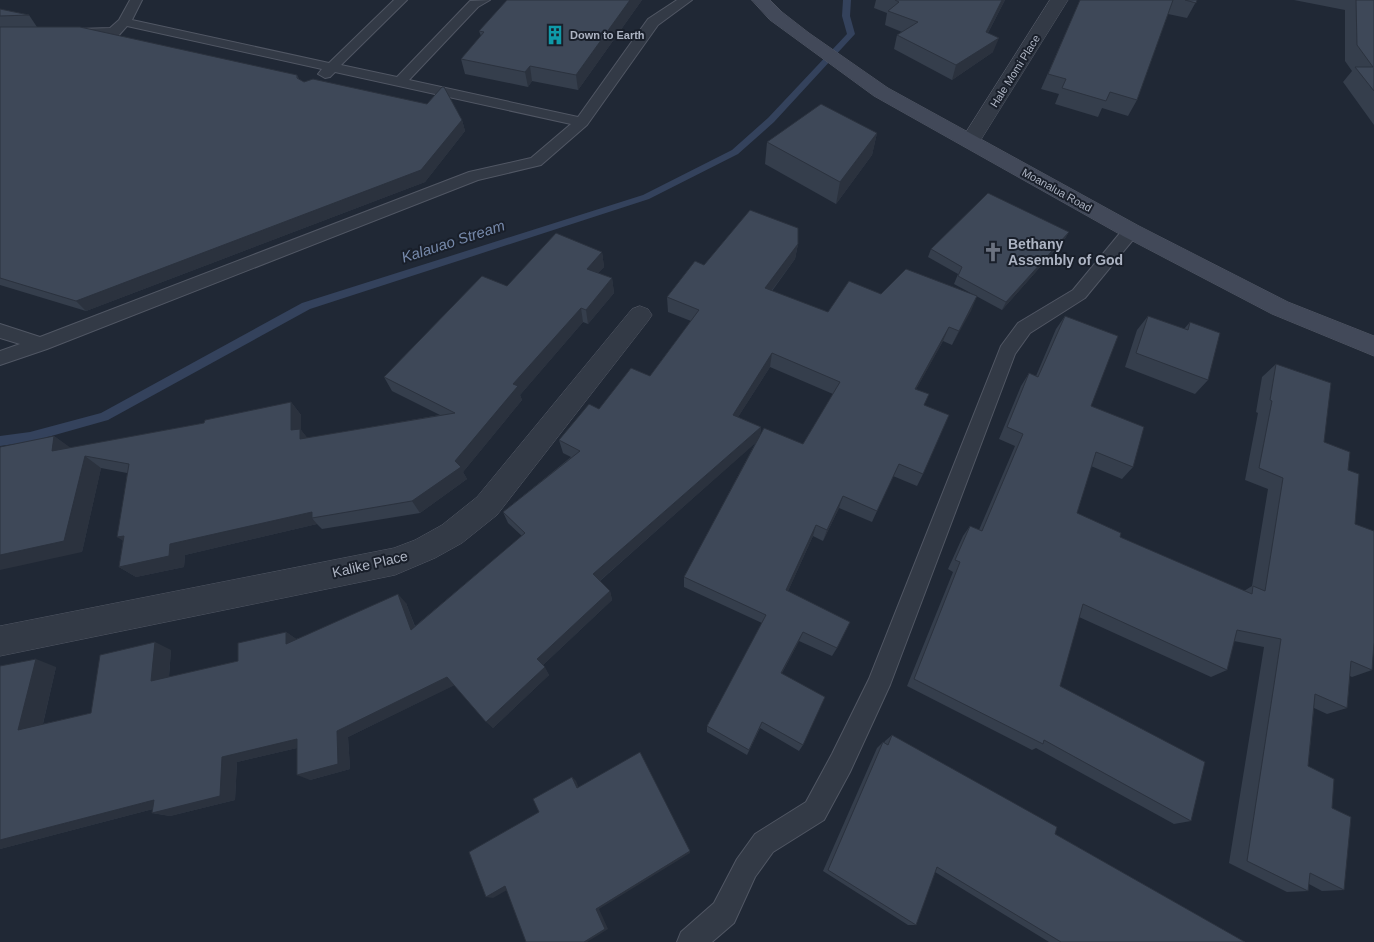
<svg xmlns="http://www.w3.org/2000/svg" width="1374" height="942" font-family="Arial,sans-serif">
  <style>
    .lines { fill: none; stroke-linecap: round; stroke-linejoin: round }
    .stream { fill: #34425c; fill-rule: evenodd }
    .lane-casing { stroke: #515764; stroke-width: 2 }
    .street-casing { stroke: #515764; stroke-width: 1 }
    .secondary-casing { stroke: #515764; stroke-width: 1 }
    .lane { fill: #333a46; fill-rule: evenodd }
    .street { fill: #333a46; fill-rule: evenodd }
    .secondary { fill: #424959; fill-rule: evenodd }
    .wall { fill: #353e4c; fill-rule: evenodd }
    .shaded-wall { fill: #2b323e }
    .building { fill: #3e4858; stroke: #2b323e }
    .labels { text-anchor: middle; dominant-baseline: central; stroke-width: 4; stroke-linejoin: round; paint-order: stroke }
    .far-poi-label { font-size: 11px; font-weight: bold; fill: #adb4c3; stroke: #191f2a; text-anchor: start }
    .far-street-label { font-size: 11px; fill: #adb4c3; stroke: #191f2a }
    .poi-label { font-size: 14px; font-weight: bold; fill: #adb4c3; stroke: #191f2a; text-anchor: start }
    .street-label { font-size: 14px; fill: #adb4c3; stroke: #191f2a }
    .water-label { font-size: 15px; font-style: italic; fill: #7689aa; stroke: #191f2a }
  </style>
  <rect width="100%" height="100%" fill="#202835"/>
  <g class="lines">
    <path class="stream" d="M843,0H851L850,16L855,34L774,122L738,154L649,199L310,309L108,420L30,442L0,446V436L30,432L101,413L302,303L643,195L732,150L768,118L847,34L842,16Z"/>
    <defs>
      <path id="lane" d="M130,0H142L132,20L329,63L394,0H407L341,65L397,77L470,1L490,0L478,7L409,80L578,117L648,19L677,0H692L658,25L587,125L541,165L478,180L47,349L0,365V351L20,344L0,338V324L40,337L469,172L531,158L571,124L335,72L330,77L325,78L318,74L322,69L127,26L119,35L114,36L78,37L72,33L78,29L110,28L119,20Z
        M1131,225L1137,227L1139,231L1137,235L1085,298L1030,333L1015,354L890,685L850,772L824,820L773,852L755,877L734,923L712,942H677L681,932L714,903L737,859L755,834L806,802L832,754L869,679L1001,346L1018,323L1073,290L1125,227Z"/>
      <path id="street" d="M1050,0H1068L977,146L970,148L963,146L960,142Z
        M640,306L648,309L652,315L648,321L497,515L462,543L435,558L395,575L0,656V626L394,548L415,540L442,525L477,497L632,309Z"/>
      <path id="secondary" d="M752,0H770L782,12L809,33L888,88L1139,226L1288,302L1374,336V356L1272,314L1123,236L874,96L770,20Z"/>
    </defs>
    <use href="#lane" class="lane-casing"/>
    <use href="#street" class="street-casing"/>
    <use href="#secondary" class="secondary-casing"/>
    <use href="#lane" class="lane"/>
    <use href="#street" class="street"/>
    <use href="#secondary" class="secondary"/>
  </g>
  <path class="wall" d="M642,0L578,90L532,81L528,87L465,74L461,59L481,36L479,31Z
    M876,0H1005L988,33L993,52L952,80L894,49L897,35L902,32L885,25L887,13L874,8Z
    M1080,0H1197L1187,18L1168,14L1137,100L1128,116L1102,108L1098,117L1055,104L1059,94L1041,89Z
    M1294,0H1374V125L1343,82L1352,71L1345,61V10Z
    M0,9L29,15L37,27H0Z
    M0,27L297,75L299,79L304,82L462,120L465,131L425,182L86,311L0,285Z
    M877,133L872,155L836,204L765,164L767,142Z
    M1069,232L1064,240L1002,310L954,284L958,274L928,257L931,249Z
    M798,244L795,259L772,291L828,312L881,294L977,296L952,345L943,341L916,389L924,405L923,474L917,486L893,476L872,522L839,508L823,541L813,536L788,591L837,648L832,656L799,641L782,673L803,745L799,751L760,728L747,755L707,732V726L762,623L684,587V577L756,442L600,581L610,591L612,600L543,665L549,675L493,728L454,685L348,737L350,769L310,780L297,748L237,762L235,800L170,816L152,813L153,809L0,849V666L56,667L43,724L91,713L171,650L169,677L238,661L286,632L296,639L406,603L415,626L522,536L508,523L503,512L571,457L563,453L559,440L599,409L650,376L691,321L668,312L667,297L704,265ZM770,367L833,394L803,444L760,435L761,427L738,417Z
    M602,252L604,267L598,273L612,278L614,293L588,324L583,322L520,395L522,400L463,472L467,479L420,513L322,529L317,524L185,555L184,567L136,577L119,567L123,541L127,473L101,468L82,552L54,436L70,448L204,423L291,402L301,415V430L307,438L440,415L392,391L384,377L507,286Z
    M1065,316L1091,406L1133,467L1122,479L1091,466L1077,513L1120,537L1244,591L1252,586L1268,489L1245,480L1258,413L1256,412L1262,377L1276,364L1324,442L1348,470L1372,670L1352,677L1350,676L1347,708L1327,714L1314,708L1308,766L1332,808L1344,890L1322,891L1309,884L1308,891L1287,892L1229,863L1264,647L1234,641L1227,670L1211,677L1079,617L1060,686L1191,821L1174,824L1036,748L1032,750L907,686L953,572L948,569L963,536L970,526L979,530L1015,446L999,439L1021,386L1029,373L1036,376L1056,329Z
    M1148,316L1184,329L1190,322L1208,380L1195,394L1125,367L1137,330Z
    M892,735L1055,834L1245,942H1049L935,872L916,925H908L823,871L877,748L883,742L884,743L885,741Z"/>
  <path class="shaded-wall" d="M630,0H642L578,90L576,75Z
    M1002,0H1005L981,46L986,32Z
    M999,38L993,52L952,80L956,65Z
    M530,66L532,81L528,87L525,72Z
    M462,120L465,131L425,182L86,311L76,301Z
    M877,133L872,155L836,204L840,182Z
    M1069,232L1064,240L1002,310L1006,302Z
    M798,244L795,259L763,302L765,288Z
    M602,252L604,267L589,283L587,269Z
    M612,278L614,293L588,324L586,310Z
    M977,296L971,311L952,345L959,331Z
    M581,308L583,322L520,395L522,400L463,472L467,479L420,513L412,501L455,461L513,384Z
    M949,327L943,341L909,402L915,389Z
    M772,353L770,367L731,428L733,415Z
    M291,402L301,415V430L310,441V452L291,430Z
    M761,427L759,440L596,584L593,574Z
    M54,436L71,448L52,451Z
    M85,456L101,468L82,552L0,570V555Z
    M843,496L839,508L823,541L827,530Z
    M312,512V518L317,524L185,555L184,567L136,577L119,567L170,544Z
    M816,525L813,536L784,600L786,590Z
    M124,536L134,548L117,537Z
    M610,591L612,600L541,667L537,659Z
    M398,594L406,603L419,638L411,630Z
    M286,632L298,640L286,644Z
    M803,632L799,641L778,680L781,673Z
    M155,642L171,650L168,688L151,681Z
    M36,659L56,667L40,736L18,730Z
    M545,667L549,675L493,728L486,722Z
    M447,677L455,685L348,737L350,769L310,780L297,775L337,731Z
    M297,739L310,745L237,762L235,800L170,816L152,813L222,757Z
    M572,777L576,781L581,793L577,788Z
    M154,800L172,804L0,849V840Z
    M690,851V853L599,909L608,929L587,942H584L596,909Z
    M505,886L512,887L493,898L486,897Z"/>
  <path class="building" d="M507,0H630L576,75L530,66L525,72L461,59L484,32L479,31Z
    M895,0H1002L986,32L999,38L956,65L897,35L918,22L888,11L899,2Z
    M1080,0H1173L1137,100L1110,92L1106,101L1062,88L1066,79L1048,74Z
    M1185,0H1197L1196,3Z
    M1356,0H1374V91L1355,67H1373L1357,45Z
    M0,9L29,15L0,16Z
    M0,27H80L297,75V78L304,82L313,79L427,104L442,87H444L462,120L421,170L76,301L0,278Z
    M821,104L877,133L840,182L767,142Z
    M988,193L1069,232L1006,302L958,276L962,267L931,249Z
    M750,210L798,228V244L765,288L828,312L849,281L881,294L906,269L977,296L959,331L949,327L915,389L929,394L924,405L949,415L923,474L899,464L877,511L843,496L827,530L816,525L786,590L850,622L837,648L803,632L781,673L825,697L803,745L762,722L749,750L707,726L766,615L684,577L764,428L803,444L840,382L772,353L733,415L761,427L593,574L610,591L537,659L545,667L486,722L447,677L337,731L338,764L297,775V739L222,757L220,796L152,813L154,800L0,840V666L36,659L18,730L91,713L100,655L155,642L151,681L238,661V643L286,632V644L398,594L411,630L525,533L503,512L580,451L559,440L589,404L599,409L631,368L650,376L699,310L667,297L695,261L704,265Z
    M556,233L602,252L587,269L612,278L586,310L581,308L513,384L518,386L455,461L461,467L412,501L312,518V512L170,544L169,556L119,567L124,536L117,537L129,464L85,456L64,541L0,555V447L54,436L52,451L204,423L205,420L291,402V430L300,429V439L455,413L384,377L482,276L507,286Z
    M1065,316L1118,336L1091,406L1144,427L1133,467L1096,452L1077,513L1121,533L1120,537L1252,594L1253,586L1265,591L1283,478L1259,468L1272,401L1270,400L1276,364L1331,383L1324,442L1350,452L1348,470L1359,474L1355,524L1374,531V643L1372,670L1351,661L1347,708L1315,694L1308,766L1334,779L1332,808L1351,817L1344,890L1310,873L1308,891L1247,861L1281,639L1237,630L1227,670L1083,604L1060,686L1205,762L1191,821L1044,740L1043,744L914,679L960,562L955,560L970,526L982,531L1023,434L1007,427L1029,373L1038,377Z
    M1148,316L1188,330L1190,322L1220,333L1208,380L1136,353Z
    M892,735L1057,827L1055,834L1245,942H1061L937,867L916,925L828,870L883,742L888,745Z
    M640,752L690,851L596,909L605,929L584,942H526L505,886L486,897L469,852L539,812L533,799L572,777L577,788Z"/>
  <defs>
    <symbol id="building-bare" viewBox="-9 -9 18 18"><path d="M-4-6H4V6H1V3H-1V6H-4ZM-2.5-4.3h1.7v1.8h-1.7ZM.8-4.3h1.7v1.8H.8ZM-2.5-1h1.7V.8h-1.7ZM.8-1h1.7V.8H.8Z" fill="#0f9aa8" stroke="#191f2a" stroke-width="2.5" paint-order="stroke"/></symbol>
    <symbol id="church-bare" viewBox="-9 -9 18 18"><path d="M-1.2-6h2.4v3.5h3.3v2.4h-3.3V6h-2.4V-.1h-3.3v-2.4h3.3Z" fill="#6b7280" stroke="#191f2a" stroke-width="2.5" paint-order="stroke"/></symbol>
  </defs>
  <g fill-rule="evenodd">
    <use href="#building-bare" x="541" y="21" width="28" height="28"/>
    <use href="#church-bare" x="979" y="238" width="28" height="28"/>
  </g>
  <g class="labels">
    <g class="far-poi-label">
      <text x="570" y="35">Down to Earth</text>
    </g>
    <g class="far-street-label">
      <text transform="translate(1015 71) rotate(-58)">Hale Momi Place</text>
      <text transform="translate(1057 190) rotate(29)">Moanalua Road</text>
    </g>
    <g class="poi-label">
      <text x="1008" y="244">Bethany<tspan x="1008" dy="16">Assembly of God</tspan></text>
    </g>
    <g class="street-label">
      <text transform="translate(370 564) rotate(-13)">Kalike Place</text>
    </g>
    <g class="water-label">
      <text transform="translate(453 241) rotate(-18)">Kalauao Stream</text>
    </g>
  </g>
</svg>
